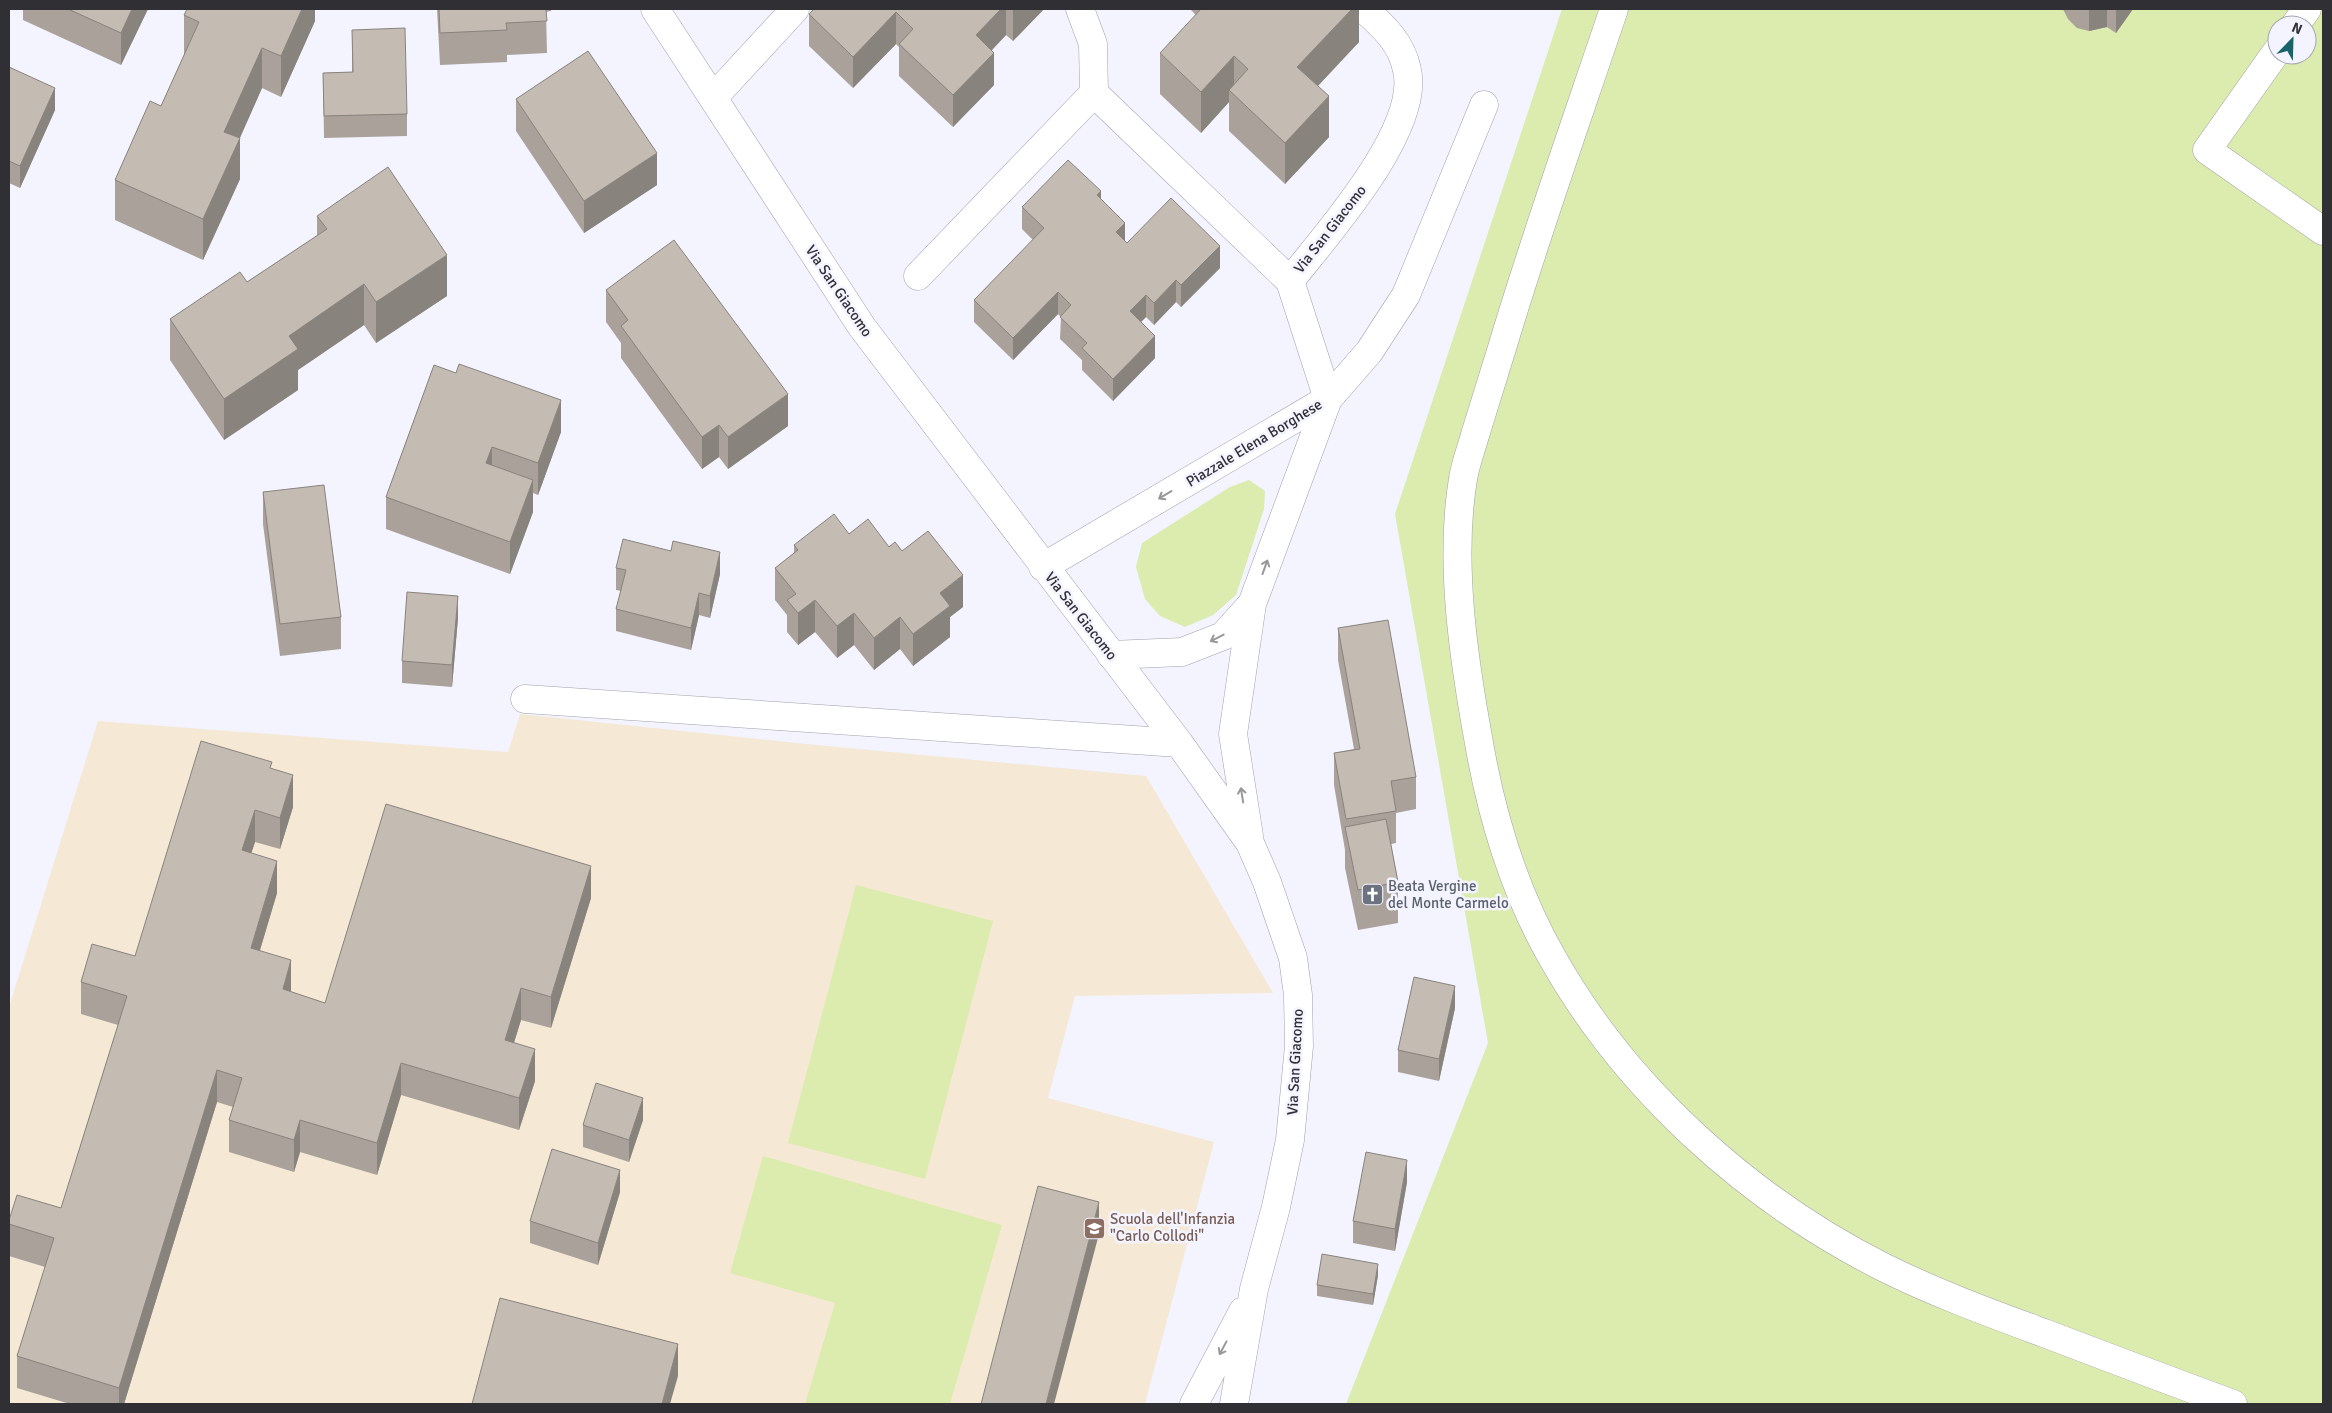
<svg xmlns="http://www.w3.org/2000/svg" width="2332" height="1413" font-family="Signika,sans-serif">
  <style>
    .education { fill: #f5e9d5 }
    .green { fill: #dcebae; fill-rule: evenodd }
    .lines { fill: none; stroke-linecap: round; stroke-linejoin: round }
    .minor-casing { stroke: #a1a1ab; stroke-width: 29 }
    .minor { stroke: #fff; stroke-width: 28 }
    .wall { fill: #a9a19a }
    .shaded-wall { fill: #89837d }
    .building { fill: #c4bbb3; stroke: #89837d }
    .oneway { stroke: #98989a }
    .labels { text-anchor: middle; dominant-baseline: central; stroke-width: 5; stroke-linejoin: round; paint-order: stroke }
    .street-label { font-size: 15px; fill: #303034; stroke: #f3f4ff }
    .worship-label { font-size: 15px; fill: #5b616d; stroke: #f3f4ff; text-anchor: start }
    .education-label { font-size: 15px; fill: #785e54; stroke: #f3f4ff; text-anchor: start }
  </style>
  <rect width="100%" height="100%" fill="#f3f4ff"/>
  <path class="education" d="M520,714L817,745L1146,776L1273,993L1075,996L1048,1098L1214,1142L1145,1404H9V1007L98,721L508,752Z"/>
  <path class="green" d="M1562,9H2323V1404H1346L1488,1043L1395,514ZM2277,25H2307V55H2277Z
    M1249,480L1265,491L1264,509L1236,595L1213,615L1185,627L1160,616L1145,599L1136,567L1142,543L1230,487Z
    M856,885L993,921L925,1179L788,1143Z
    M763,1156L1002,1225L950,1404H805L835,1303L730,1273Z"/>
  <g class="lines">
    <defs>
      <path id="minor" d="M655,9L862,327L1179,743L1250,843L1267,882L1293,958L1298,995L1299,1046L1290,1140L1276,1207L1254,1289L1234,1404
        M1080,9L1093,44L1094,93L1290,281
        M1614,9C1576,122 1536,234 1502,348C1493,377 1484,406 1475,435C1471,450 1465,465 1463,479C1449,563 1464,661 1479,743C1492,818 1515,893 1553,959C1627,1090 1750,1200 1883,1267C1935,1293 1990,1313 2044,1333C2107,1357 2170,1381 2233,1404
        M2295,25L2307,9
        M2277,51L2207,150L2323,231
        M713,98L795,9
        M918,276L1094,93
        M1328,399L1290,281C1325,236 1421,130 1407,70C1402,43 1383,26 1364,9
        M1043,567L1328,399L1369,352L1406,295L1484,105
        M1111,655L1182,652L1223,636L1252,604
        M525,699L1179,743
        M1249,836L1233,734L1252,604L1328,399
        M1194,1404L1243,1311"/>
    </defs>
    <use href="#minor" class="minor-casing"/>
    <use href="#minor" class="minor"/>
  </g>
  <path class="wall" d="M23,9H148L121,65L23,20Z
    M315,9V21L281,97L262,88L240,138V179L203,260L115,220V180L161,106L184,55V15Z
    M437,9H551V11L546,12L547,53L507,55V62L440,65Z
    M814,9H1044L1013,41L1006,35L991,51L994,85L953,127L899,76V47L896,44L853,88L809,46V14Z
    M1190,9H1359V42L1318,86L1329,137L1285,184L1229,131V102L1201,133L1160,94V53L1196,15Z
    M2063,9H2133L2116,33L2107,27L2089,31L2077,28L2068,19Z
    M352,30L407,114V136L324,138L323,73L352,72Z
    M9,67L55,110L20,188L9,183Z
    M516,99L657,185L584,233L516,131Z
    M1101,199L1125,241L1127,243L1220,268L1181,307L1176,302L1154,325L1146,317L1141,322L1155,358L1113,401L1082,370V360L1060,339L1061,317L1058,314L1013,360L974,322V300L1033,240L1022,229V207Z
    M317,216L447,296L376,343L364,325L298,370V390L224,440L170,360V319L247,282L317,236Z
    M606,290L788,426L728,469L719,457L702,469L621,358V343L606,322Z
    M434,365L561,432L538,495L533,493V512L510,574L386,529V497Z
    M263,492L341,617V649L280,656L263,524Z
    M849,534L902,551L963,607L950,617V637L913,666L900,649L874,670L854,645L837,658L815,632L798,645L787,632V615L775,600V568L794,553V545Z
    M616,568L720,574L710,618L699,615L691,650L616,631V609L621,591L616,590Z
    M458,618L452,687L402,683V661Z
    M1338,628L1416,777V809L1396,813V843L1391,844L1398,882V923L1358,930L1345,868V850L1334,785V753L1354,749L1338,660Z
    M272,768L293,807L280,849L255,842L251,853L277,893L260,950L291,992L325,1003L591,898L551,1028L521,1020L514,1042L535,1081L519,1130L401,1095L377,1175L300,1152L294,1172L229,1152V1120L233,1107L217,1102L124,1404H70L17,1388V1356L45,1267L9,1256V1220L61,1208L118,1025L81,1014V982L135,956Z
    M1455,1008L1439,1081L1398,1072V1050Z
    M643,1120L629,1162L583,1147V1125Z
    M1407,1182L1395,1251L1353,1243V1221Z
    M620,1192L598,1265L530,1243V1221Z
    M1378,1275L1373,1305L1317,1296V1285Z"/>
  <path class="shaded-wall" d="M132,9H148L121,65V33Z
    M302,9H315V21L281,97V56Z
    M1001,9H1006V35L976,67V35Z
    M1013,9H1044L1013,41Z
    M1352,9H1359V42L1297,108V67Z
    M2089,9H2107V27L2089,31Z
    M2116,9H2133L2116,33Z
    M896,12V44L853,88V57Z
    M262,48V88L224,173V132Z
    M994,53V85L953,127V95Z
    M1234,56V95L1229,90V102L1201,133V92Z
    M55,88V110L20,188V166Z
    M1329,96V137L1285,184V143Z
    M240,138V179L203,260V219Z
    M657,153V185L584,233V201Z
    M1101,191V213L1097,195Z
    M1125,223V245L1116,232Z
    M1220,246V268L1181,307V285Z
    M447,255V296L376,343V302Z
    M1176,280V302L1154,325V303Z
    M364,284V325L298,370V390L224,440V399L289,336Z
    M1058,292V314L1013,360V338Z
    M1146,295V317L1130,333V311Z
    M1155,336V358L1113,401V379Z
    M788,394V426L728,469V437Z
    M561,400V432L538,495V463Z
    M719,425V457L702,469V437Z
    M492,447V478L486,463Z
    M533,480V512L510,574V542Z
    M720,552V574L710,618V596Z
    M963,575V607L950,617V637L913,666V634L940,593Z
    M699,593V615L691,650V628Z
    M458,596V618L452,687V665Z
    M815,600V632L798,645V613Z
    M854,613V645L837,658V626Z
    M900,617V649L874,670V638Z
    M293,775V807L280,849V818Z
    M255,810V842L242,882V850Z
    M277,861V893L251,980V948Z
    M591,866V898L551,1028V997Z
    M291,960V992L283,989Z
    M1455,986V1008L1439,1081V1059Z
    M521,988V1020L505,1072V1040Z
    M535,1049V1081L519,1130V1098Z
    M401,1063V1095L377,1175V1143Z
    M217,1070V1102L124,1404H119V1388Z
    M643,1098V1120L629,1162V1140Z
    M300,1120V1152L294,1172V1140Z
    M1407,1160V1182L1395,1251V1229Z
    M620,1170V1192L598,1265V1243Z
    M1099,1202V1234L1054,1404H1046Z
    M1378,1264V1275L1373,1305V1294Z
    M678,1344V1376L670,1404H662Z"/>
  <path class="building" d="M68,9H132L121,33Z
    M187,9H302L281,56L262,48L224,132L240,138L203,219L115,180L150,101L161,106L199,22L184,15Z
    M439,9H546L547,21L506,23L507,30L440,33Z
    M814,9H1001L976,35L994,53L953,95L899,44L913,29L896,12L853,57L809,14Z
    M1201,9H1352L1297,67L1329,96L1285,143L1229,90L1248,69L1234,56L1201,92L1160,53Z
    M405,28L407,114L324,116L323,73L353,72L352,30Z
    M588,51L657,153L584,201L516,99Z
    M9,67L55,88L20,166L9,161Z
    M1068,160L1101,191L1097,195L1125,223L1116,232L1127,243L1171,198L1220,246L1181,285L1176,280L1154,303L1146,295L1130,311L1155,336L1113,379L1082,348L1087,343L1060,317L1071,305L1058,292L1013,338L974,300L1044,228L1022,207Z
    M388,167L447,255L376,302L364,284L289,336L298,349L224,399L170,319L240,272L247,282L327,229L317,216Z
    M674,240L788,394L728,437L719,425L702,437L621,326L628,320L606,290Z
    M459,364L561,400L538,463L492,447L486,463L533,480L510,542L386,497L434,365L456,373Z
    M324,485L341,617L280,624L263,492Z
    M834,514L849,534L868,519L889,547L895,542L902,551L928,531L963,575L940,593L950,606L913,634L900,617L874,638L854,613L837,626L815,600L798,613L787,600L796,594L775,568L798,550L794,545Z
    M623,539L671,551L673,541L720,552L710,596L699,593L691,628L616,609L626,570L616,568Z
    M407,592L458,596L452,665L402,661Z
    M1388,620L1416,777L1391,781L1396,811L1346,819L1334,753L1360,749L1338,628Z
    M201,741L272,762L270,768L293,775L280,818L255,810L242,850L277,861L251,948L291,960L283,989L325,1003L386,804L591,866L551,997L521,988L505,1040L535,1049L519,1098L401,1063L377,1143L300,1120L294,1140L229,1120L242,1078L217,1070L119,1388L17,1356L54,1238L9,1224V1220L17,1195L61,1208L127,996L81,982L92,944L135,956Z
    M1386,819L1398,882L1358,890L1345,827Z
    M1414,977L1455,986L1439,1059L1398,1050Z
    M596,1083L643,1098L629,1140L583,1125Z
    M552,1149L620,1170L598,1243L530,1221Z
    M1366,1152L1407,1160L1395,1229L1353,1221Z
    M1038,1186L1099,1202L1046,1404H981Z
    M1322,1254L1378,1264L1373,1294L1317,1285Z
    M500,1298L678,1344L662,1404H472Z"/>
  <defs><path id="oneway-shaft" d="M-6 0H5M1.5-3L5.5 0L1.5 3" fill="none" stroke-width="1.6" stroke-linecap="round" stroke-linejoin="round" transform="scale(1.25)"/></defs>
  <g class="oneway">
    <use href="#oneway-shaft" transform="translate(1165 495) rotate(149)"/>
    <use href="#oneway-shaft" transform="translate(1265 567) rotate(-70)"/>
    <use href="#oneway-shaft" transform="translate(1217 638) rotate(153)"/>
    <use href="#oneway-shaft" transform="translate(1242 795) rotate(-99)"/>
    <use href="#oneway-shaft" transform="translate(1223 1348) rotate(118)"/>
  </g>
  <defs>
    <symbol id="church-square" viewBox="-11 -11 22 22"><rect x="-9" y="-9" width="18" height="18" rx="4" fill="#6b7280" stroke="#f3f4ff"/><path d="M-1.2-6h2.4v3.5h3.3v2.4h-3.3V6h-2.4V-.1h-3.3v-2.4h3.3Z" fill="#fff"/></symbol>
    <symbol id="school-square" viewBox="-11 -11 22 22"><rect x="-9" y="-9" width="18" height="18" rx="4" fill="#8d6e63" stroke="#f3f4ff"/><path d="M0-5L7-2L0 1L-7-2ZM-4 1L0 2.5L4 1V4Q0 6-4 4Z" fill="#fff"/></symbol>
  </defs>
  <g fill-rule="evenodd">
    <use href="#church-square" x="1360" y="882" width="25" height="25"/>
    <use href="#school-square" x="1082" y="1216" width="25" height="25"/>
  </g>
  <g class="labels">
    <g class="street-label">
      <text transform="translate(1330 229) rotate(-52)">Via San Giacomo</text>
      <text transform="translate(839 291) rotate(56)">Via San Giacomo</text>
      <text transform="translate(1254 443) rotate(-31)">Piazzale Elena Borghese</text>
      <text transform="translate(1081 616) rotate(52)">Via San Giacomo</text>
      <text transform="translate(1295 1062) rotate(-87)">Via San Giacomo</text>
    </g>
    <g class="worship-label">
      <text x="1388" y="886">Beata Vergine<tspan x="1388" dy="17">del Monte Carmelo</tspan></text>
    </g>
    <g class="education-label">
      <text x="1110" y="1219">Scuola dell'Infanzia<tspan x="1110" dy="17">"Carlo Collodi"</tspan></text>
    </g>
  </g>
  <rect width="2332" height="1413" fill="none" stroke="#303034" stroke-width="20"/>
  <g transform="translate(2292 40) rotate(23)"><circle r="24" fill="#f3f4ff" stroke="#a5a6ae"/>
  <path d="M0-4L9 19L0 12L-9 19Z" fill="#17656a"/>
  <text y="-8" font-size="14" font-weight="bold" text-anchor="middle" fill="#303034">N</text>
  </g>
</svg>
